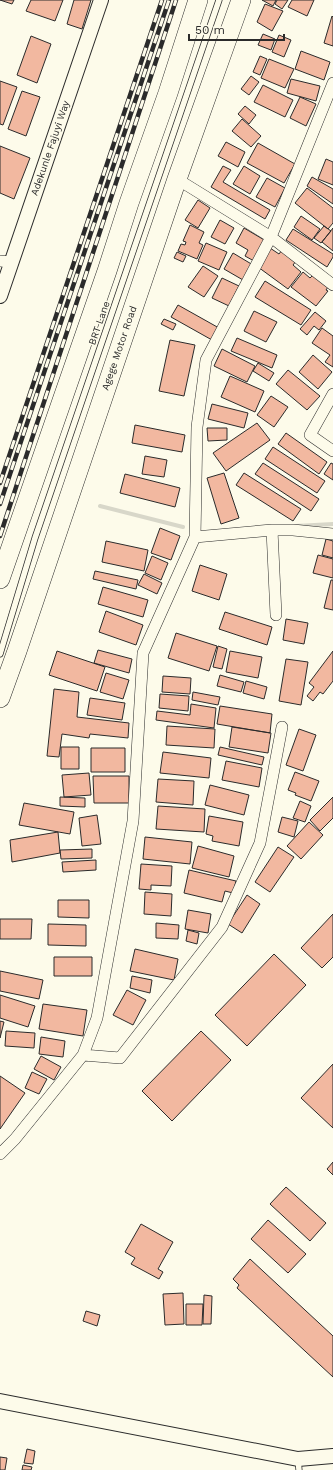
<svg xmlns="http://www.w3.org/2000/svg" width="333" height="1470" font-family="'Work Sans',sans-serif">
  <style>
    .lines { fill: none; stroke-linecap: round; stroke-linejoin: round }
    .stream { stroke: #d8d7c9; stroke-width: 4 }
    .building { fill: #f2b8a0; stroke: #2b2b2b }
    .service-casing { stroke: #2b2b2b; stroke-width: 7 }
    .minor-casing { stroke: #2b2b2b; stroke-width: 12 }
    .tertiary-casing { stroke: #2b2b2b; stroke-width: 16 }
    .trunk-casing { stroke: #2b2b2b; stroke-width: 20 }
    .service { stroke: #fdfbea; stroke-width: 5.5 }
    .minor { stroke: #fdfbea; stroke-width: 11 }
    .tertiary { stroke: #fdfbea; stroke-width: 14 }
    .trunk { stroke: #fdfbea; stroke-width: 19 }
    .rail-casing { stroke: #2b2b2b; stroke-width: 4.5 }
    .rail { stroke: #fdfbea; stroke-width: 3; stroke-dasharray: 9; stroke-linecap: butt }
    .labels { text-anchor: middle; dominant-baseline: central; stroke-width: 3; stroke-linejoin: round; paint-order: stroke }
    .street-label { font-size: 10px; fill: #2b2b2b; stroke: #fdfbea }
  </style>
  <rect width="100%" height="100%" fill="#fdfbea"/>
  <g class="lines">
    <path class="stream" d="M100,506L183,527
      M296,526L333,524"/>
  </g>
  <path class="building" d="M0,0H14L12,4Z
    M31,0H63L55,21L26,11Z
    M74,0H91L82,29L67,24Z
    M262,0H276L273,6Z
    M277,0H288L282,9L275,4Z
    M292,0H314L307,16L288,7Z
    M265,4L283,11L272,31L257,22Z
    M332,16L333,17V46L324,43Z
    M263,34L275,39L271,50L258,45Z
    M279,35L291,40L284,57L272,52Z
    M31,36L51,44L37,83L17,75Z
    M301,51L330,62L324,80L295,69Z
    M260,56L267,59L260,75L253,72Z
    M269,59L294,69L285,88L261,78Z
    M251,76L259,82L249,95L241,89Z
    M291,79L320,86L316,101L287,93Z
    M0,81L17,87L3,125L0,124Z
    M263,85L293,100L285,117L254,102Z
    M22,91L40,97L26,136L8,129Z
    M300,97L316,104L306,126L290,118Z
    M245,106L256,115L249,124L238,114Z
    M242,119L261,136L251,147L232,131Z
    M226,142L245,152L238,167L218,156Z
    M258,143L295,164L284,183L247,163Z
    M0,146L30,158L14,199L0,193Z
    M326,159L333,162V185L318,179Z
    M223,166L231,170L223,182L270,210L265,219L211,187Z
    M244,166L260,176L250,194L233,184Z
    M312,177L333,189V204L307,186Z
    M267,178L285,188L275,207L256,197Z
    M307,188L333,208V223L328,229L295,203Z
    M198,200L210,208L198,228L185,220Z
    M301,216L320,229L312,240L294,227Z
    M220,220L234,228L225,244L211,237Z
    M190,225L204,232L199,243L203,245L197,259L178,251L181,244L185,245L186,242L183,241Z
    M324,226L331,231L321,243L314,238Z
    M244,228L266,241L254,261L245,256L248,250L236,243Z
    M333,228V251L322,242Z
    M293,229L333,254V257L327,267L286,240Z
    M206,243L227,252L219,270L198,261Z
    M270,248L279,254L282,250L296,261L293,265L301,272L288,289L258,267Z
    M177,252L186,256L183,262L174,258Z
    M233,253L253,265L243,280L224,269Z
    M203,266L218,276L204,297L188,287Z
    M303,272L310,278L313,275L328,287L326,290L328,291L316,306L291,287Z
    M222,278L239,286L229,306L212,298Z
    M265,281L311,310L301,325L255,297Z
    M178,305L219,328L212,340L171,317Z
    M254,311L277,322L266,342L244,331Z
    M315,312L326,321L319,330L314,326L307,335L300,329Z
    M164,319L176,324L173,330L161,324Z
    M322,328L333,336V367L325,362L330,355L312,343Z
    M237,338L277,355L272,368L231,351Z
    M170,340L195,345L184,396L159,391Z
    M222,349L255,366L247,382L214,366Z
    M313,355L332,372L318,389L299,372Z
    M258,363L274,373L269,381L253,371Z
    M288,370L320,396L307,410L276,384Z
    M230,376L264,391L255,412L221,397Z
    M271,396L288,407L274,427L257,415Z
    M212,404L248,413L244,428L208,419Z
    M257,423L270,440L226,471L213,453Z
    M135,425L185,435L182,452L132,443Z
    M207,428H227V440L208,441Z
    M286,433L327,462L319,474L278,444Z
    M273,447L325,481L317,493L265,459Z
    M145,456L167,460L164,477L142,474Z
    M263,463L319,499L311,511L255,474Z
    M331,463L333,464V480L324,474Z
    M224,473L239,518L221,524L207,478Z
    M244,473L301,509L293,521L236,485Z
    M125,474L180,488L175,507L120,493Z
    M160,528L180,536L171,560L151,553Z
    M326,539L333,541V558L322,555Z
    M106,541L148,550L144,571L102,562Z
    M318,555L333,559V578L313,573Z
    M152,556L168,563L161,580L145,573Z
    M200,565L227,574L219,600L192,591Z
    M95,571L138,580L136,589L93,579Z
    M144,574L162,583L157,594L138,585Z
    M331,580H333V610L324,608Z
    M103,587L148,600L143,617L98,604Z
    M106,611L143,625L136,645L99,632Z
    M225,612L272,627L267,645L219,629Z
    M286,619L308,623L304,644L283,640Z
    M176,633L217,646L209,671L168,658Z
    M218,646L227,649L222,669L213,667Z
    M98,650L132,659L129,673L94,663Z
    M57,651L105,667L97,691L49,675Z
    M230,651L262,657L258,678L226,672Z
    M333,651V681L323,694L320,692L313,701L307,696L314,687L309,683Z
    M286,659L308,662L301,705L279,701Z
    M106,673L129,680L123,699L100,692Z
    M220,675L244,682L241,692L217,686Z
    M163,676L191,678L190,694L162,692Z
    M246,681L267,687L264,699L243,693Z
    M54,689L79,692L77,717L129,723L128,738L90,734L89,738L62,734L59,757L47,756Z
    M193,692L220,697L218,705L192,700Z
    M160,694L189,696L188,711L159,708Z
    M90,698L125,703L122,720L87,715Z
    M191,704L216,708L214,728L156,720L157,711L190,715Z
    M220,706L272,714L270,733L217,724Z
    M167,726L215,729L214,748L166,745Z
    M232,727L271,733L268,753L229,747Z
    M299,729L316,735L303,771L286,765Z
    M61,747H79V769H61Z
    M220,747L264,757L262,765L218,755Z
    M91,748H125V772H91Z
    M163,752L211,758L209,778L160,773Z
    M226,761L262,768L259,787L222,780Z
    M295,772L319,781L311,801L295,795L296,793L288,790Z
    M89,773L91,795L64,797L62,775Z
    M93,776H129V803H94Z
    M158,779L194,781L193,805L156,802Z
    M210,785L249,795L244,815L205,805Z
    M60,797L85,798V807L60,806Z
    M333,797V818L320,831L310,820Z
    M300,801L311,806L305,822L293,818Z
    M24,803L74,812L70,834L19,825Z
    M158,806L205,809L204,832L156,829Z
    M97,815L101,844L82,846L79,818Z
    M209,816L243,822L239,846L212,841L213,836L206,834Z
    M282,817L298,821L294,837L278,832Z
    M309,822L323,835L301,859L287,846Z
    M58,832L60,853L12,862L10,840Z
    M145,837L192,842L190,864L143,859Z
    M198,846L234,856L229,877L192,868Z
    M278,847L294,857L270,892L255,882Z
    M92,849V858L61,859L60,850Z
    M96,860V870L63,872L62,862Z
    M141,864L172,866L171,886L151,885V890L139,889Z
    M189,870L236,881L233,893L225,891L222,902L184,893Z
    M145,892L172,894L171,916L144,914Z
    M247,895L260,904L242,933L228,924Z
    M58,900H89V918L58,917Z
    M188,910L211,914L208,933L185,929Z
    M333,914V957L322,968L301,948Z
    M0,919H32L31,939H0Z
    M156,923L179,925L178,939L156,938Z
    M48,924L86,925V946L48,945Z
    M188,930L199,933L197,944L186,941Z
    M135,949L178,959L174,980L130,971Z
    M274,954L306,985L247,1046L215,1015Z
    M54,957H92V976H54Z
    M0,971L43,980L39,999L0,991Z
    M132,976L152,980L150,993L130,988Z
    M127,990L146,1000L133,1025L113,1015Z
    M0,995L35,1006L28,1027L0,1018Z
    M43,1004L87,1010L83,1036L39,1029Z
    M0,1021L4,1022L0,1038Z
    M6,1031L35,1033L34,1048L5,1046Z
    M201,1031L231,1060L172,1121L142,1091Z
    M41,1037L65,1041L63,1057L39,1054Z
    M41,1056L61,1067L54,1080L34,1069Z
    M333,1064V1128L301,1098Z
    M32,1072L47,1079L39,1094L25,1088Z
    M0,1076L25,1093L0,1129Z
    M333,1162V1175L327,1169Z
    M286,1187L326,1223L310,1241L270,1204Z
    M268,1220L306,1254L288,1273L251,1239Z
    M141,1224L173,1242L158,1269L163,1272L159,1279L131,1264L135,1258L125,1252Z
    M250,1259L333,1336V1377L237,1288L239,1285L233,1279Z
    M183,1293L184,1324L165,1325L163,1294Z
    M204,1295L212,1296L211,1324H203Z
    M186,1304H203L202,1325H186Z
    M86,1311L100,1315L97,1326L83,1321Z
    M27,1449L35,1451L33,1464L24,1463Z
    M0,1457L7,1458L5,1470H0Z
    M23,1465L32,1467L31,1470H22Z"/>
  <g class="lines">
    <defs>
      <path id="service" d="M0,654L35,538L219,0
        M298,1459L299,1470"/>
      <path id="minor" d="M177,179L271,237L333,285
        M0,261L11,262
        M333,394L310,435L333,451
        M272,530L276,615
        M195,537L272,530H293L333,534
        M83,1055L120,1058L222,927L260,843L282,727
        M0,1154L15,1139L83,1055L97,1018L133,821L143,653L195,537L197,427L206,360L271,237L333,83"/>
      <path id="tertiary" d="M0,296L101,0
        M0,1401L298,1459L333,1456"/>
      <path id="trunk" d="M0,579L107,271L129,203L168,93L198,0
        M0,698L17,651L177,179L241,0"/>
    </defs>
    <use href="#service" class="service-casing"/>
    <use href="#minor" class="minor-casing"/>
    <use href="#tertiary" class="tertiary-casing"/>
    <use href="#trunk" class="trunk-casing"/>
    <use href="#service" class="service"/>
    <use href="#minor" class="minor"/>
    <use href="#tertiary" class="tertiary"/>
    <use href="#trunk" class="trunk"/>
    <defs>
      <path id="rail" d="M0,483L162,0
        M0,504L169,0
        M0,536L176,0"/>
    </defs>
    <use href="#rail" class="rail-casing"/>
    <use href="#rail" class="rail"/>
  </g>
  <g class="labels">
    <g class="street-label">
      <text transform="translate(50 148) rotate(-71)">Adekunle Fajuyi Way</text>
      <text transform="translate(99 323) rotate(-71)">BRT Lane</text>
      <text transform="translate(119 348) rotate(-71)">Agege Motor Road</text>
    </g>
  </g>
  <path d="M189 34v6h95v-6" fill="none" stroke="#2b2b2b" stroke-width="2"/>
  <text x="195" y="34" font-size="12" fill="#2b2b2b" stroke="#fdfbea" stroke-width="3" paint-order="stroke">50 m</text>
</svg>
